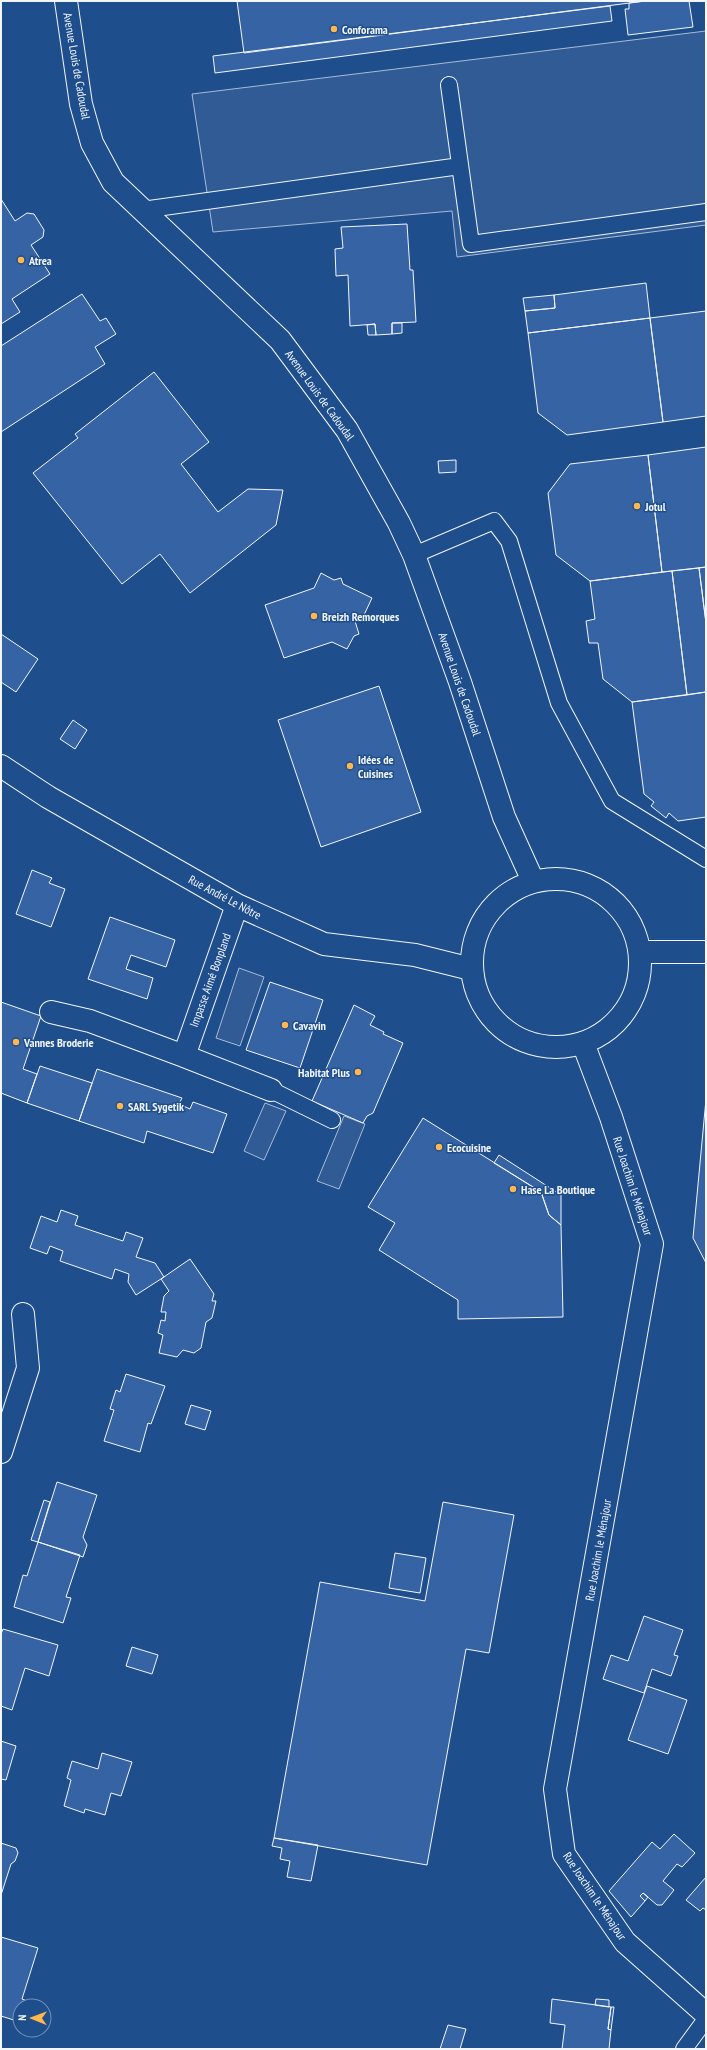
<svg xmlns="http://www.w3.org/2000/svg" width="707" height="2050" font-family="'PT Sans Narrow',sans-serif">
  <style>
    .parking { fill: #305b95; stroke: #a8bbd7 }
    .building { fill: #3563a3; stroke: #f2f6ff }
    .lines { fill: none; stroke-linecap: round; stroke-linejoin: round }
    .lane-casing { stroke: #f2f6ff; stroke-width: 18 }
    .street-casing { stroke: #f2f6ff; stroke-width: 24 }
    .secondary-casing { stroke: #f2f6ff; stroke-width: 24 }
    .lane { stroke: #1f4e8c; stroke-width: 16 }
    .street { stroke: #1f4e8c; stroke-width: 22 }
    .secondary { stroke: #1f4e8c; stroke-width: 22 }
    .poi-dot { fill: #ffb74d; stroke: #1f4e8c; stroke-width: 1.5 }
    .labels { text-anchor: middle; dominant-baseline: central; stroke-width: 3; stroke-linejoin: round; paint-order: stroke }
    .poi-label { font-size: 12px; font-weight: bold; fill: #f2f6ff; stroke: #1f4e8c; text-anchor: start }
    .street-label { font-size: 12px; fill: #f2f6ff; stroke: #1f4e8c }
  </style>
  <rect width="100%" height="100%" fill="#1f4e8c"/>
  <path class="parking" d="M706,31V225L457,257L452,211L213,232L192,94Z
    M239,968L264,977L240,1046L216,1038Z
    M265,1103L286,1111L264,1160L244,1151Z
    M344,1116L365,1124L339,1189L317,1181Z"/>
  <path class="building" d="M237,1H645L244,53Z
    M645,1H689L693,27L628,35L625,9H629V3Z
    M610,6L612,21L215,73L213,56Z
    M1,199L15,221L27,213L34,214L44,230L43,237L31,245L50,274L12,299L20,312L1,324Z
    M407,224L410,270H413L416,322L392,323V334L376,335L375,324L350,326L348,275L336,276L335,249L343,248L341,227Z
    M646,283L650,318L528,333L525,311L555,308L554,295Z
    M82,294L100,321L106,318L116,334L95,347L105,364L1,432V346Z
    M554,295L555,308L525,311L523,298Z
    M706,311V416L663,422L650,318Z
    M650,318L663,422L567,435L538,413L528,333Z
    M392,323H402V333L392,334Z
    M375,324L376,335H368L367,325Z
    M154,372L209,442L181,464L218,512L248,489L283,490L276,525L190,593L160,554L122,584L33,473L78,438L75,434Z
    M706,447V567L662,572L648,455Z
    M648,455L662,572L590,581L556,555L548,493L570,464Z
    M456,460V472L439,473L438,461Z
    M706,567V623L699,568Z
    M699,568L706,623V692L687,695L672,571Z
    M672,571L687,695L632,702L603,679L598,643H589L586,621L595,619L590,581Z
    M321,573L334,580L341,578L343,584L372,598L364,615L354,618L359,634L354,636L347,649L332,642L284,658L265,605L314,588Z
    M1,634L38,659L16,692L1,682Z
    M379,686L421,812L321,847L278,720Z
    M706,692V817L678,821L669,813L666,818L651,806L654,802L644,794L632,702Z
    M73,720L87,730L75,749L60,739Z
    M32,870L52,878L49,883L65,889L51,927L16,914Z
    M110,917L175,940L166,967L131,955L126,969L153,978L147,999L88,979Z
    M270,982L323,1000L300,1068L246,1050Z
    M1,1002L41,1016L23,1069L37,1074L27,1103L1,1093Z
    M354,1005L375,1016L370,1025L384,1032L383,1034L403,1043L373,1113L367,1116L363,1123L312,1101Z
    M40,1066L92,1083L79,1121L27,1103Z
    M97,1069L182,1098L179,1104L190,1109L193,1102L227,1114L213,1153L147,1131L144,1143L79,1121Z
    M706,1099V1263L693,1238Z
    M423,1118L541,1192L549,1215L561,1225L563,1317L458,1319V1300L379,1250L395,1223L368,1207Z
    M499,1155L561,1195V1225L549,1215L541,1192L494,1163Z
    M61,1210L78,1216L75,1225L123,1241L126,1232L143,1238L136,1257L155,1263L164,1277L136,1295L128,1282L129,1274L115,1269L112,1279L60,1261L63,1251L50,1246L47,1254L30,1248L41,1216L57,1222Z
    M190,1259L214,1294L212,1301H216L212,1318L206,1322L201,1348L194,1353L183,1350L177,1357L159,1353L163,1335L158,1333L161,1320L165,1321L166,1312H161L164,1296L169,1291L161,1279Z
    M126,1374L165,1386L151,1424L148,1423L140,1452L104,1441L114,1410L110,1409L116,1390L120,1392Z
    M191,1405L211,1411L205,1430L185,1424Z
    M57,1482L97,1495L83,1537L87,1545L83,1557L38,1542Z
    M44,1500L50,1502L38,1542L31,1540Z
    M443,1502L514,1515L489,1653L466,1649L427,1865L274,1838L320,1582L425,1601Z
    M38,1542L80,1555L66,1597L71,1598L63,1623L14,1607L23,1575L27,1576Z
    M395,1553L426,1558L420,1593L389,1588Z
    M644,1616L683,1630L674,1655L678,1656L671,1676L652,1669L644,1693L603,1679L611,1655L628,1661Z
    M3,1629L58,1645L49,1676L25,1668L12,1710L1,1706V1634Z
    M132,1647L158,1655L152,1674L126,1666Z
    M647,1686L687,1700L668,1754L628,1740Z
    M1,1741L16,1746L6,1780L1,1779Z
    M102,1753L132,1762L121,1796L111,1793L105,1815L85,1809L84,1813L64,1806L71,1780L67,1778L72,1761L98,1769Z
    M674,1834L695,1853L682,1867L677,1864L663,1881L674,1890L662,1905H657L643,1893L640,1896L645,1901L631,1917L609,1891L652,1842L660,1849Z
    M274,1838L318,1845L311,1881L287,1877L290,1861L280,1859L282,1848L272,1846Z
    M1,1843L16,1848L18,1853L15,1861L11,1864L1,1895Z
    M706,1877V1910L703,1908L700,1911L686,1900Z
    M643,1893L648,1897L645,1901L640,1896Z
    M1,1937L38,1948L22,1999L27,2001L25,2006H20V2022L1,2016Z
    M552,1999L611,2007L608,2029L611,2030L609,2049H562L565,2025L550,2023Z
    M596,1999L609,2000V2007L595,2005Z
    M611,2007H614L611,2030L608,2029Z
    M448,2025L466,2029L460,2049H440Z"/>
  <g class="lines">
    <defs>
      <path id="lane" d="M449,85L471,244L706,212
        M142,210L460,166
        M414,555L494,521L509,541L559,703L612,801L706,859
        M271,1090L332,1120
        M684,2049L706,2019"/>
      <path id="street" d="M1,766L48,797L237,905L324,944L415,955L471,969
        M51,1012L90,1021L184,1056L237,905
        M583,1043L611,1117L652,1244L555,1789L564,1854L625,1942L706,2014
        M184,1056L271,1090
        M1,1452L28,1368L23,1314"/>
      <path id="secondary" d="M66,1L81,104L92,143L113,182L280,340L347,430L399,523L414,555L460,682L504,817L533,881
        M472 963a84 84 0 1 1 168 0a84 84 0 1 1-168 0Z
        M640,952H706"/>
    </defs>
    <use href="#lane" class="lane-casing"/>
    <use href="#street" class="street-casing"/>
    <use href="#secondary" class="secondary-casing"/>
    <use href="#lane" class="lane"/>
    <use href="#street" class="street"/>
    <use href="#secondary" class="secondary"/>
  </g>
  <g class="poi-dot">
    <circle cx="334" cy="29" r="4"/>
    <circle cx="21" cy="260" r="4"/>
    <circle cx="637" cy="506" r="4"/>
    <circle cx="314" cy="616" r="4"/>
    <circle cx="350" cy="766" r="4"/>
    <circle cx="285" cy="1025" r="4"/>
    <circle cx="16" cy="1042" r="4"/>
    <circle cx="358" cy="1072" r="4"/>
    <circle cx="120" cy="1106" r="4"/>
    <circle cx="439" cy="1147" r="4"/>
    <circle cx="513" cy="1189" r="4"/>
  </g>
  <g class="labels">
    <g class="poi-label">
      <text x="342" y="29">Conforama</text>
      <text x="29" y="260">Atrea</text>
      <text x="645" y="506">Jotul</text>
      <text x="322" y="616">Breizh Remorques</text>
      <text x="358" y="759">Idées de<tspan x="358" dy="14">Cuisines</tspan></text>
      <text x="293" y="1025">Cavavin</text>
      <text x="24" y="1042">Vannes Broderie</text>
      <text x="350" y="1072" text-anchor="end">Habitat Plus</text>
      <text x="128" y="1106">SARL Sygetik</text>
      <text x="447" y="1147">Ecocuisine</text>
      <text x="521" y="1189">Hase La Boutique</text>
    </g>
    <g class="street-label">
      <text transform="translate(77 66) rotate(80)">Avenue Louis de Cadoudal</text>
      <text transform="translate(320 395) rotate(54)">Avenue Louis de Cadoudal</text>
      <text transform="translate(460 684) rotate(71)">Avenue Louis de Cadoudal</text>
      <text transform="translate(225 897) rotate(28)">Rue André Le Nôtre</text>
      <text transform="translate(210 980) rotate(-70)">Impasse Aimé Bonpland</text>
      <text transform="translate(633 1186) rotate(72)">Rue Joachim le Ménajour</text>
      <text transform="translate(598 1550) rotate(-80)">Rue Joachim le Ménajour</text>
      <text transform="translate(595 1896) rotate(56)">Rue Joachim le Ménajour</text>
    </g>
  </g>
  <rect width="707" height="2050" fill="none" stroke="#f2f6ff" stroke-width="4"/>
  <g transform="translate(32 2018) rotate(271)"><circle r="19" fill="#1f4e8c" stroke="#7391ba"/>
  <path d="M0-3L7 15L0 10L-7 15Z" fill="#ffb74d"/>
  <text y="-6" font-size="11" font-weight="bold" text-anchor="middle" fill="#f2f6ff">N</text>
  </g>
</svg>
